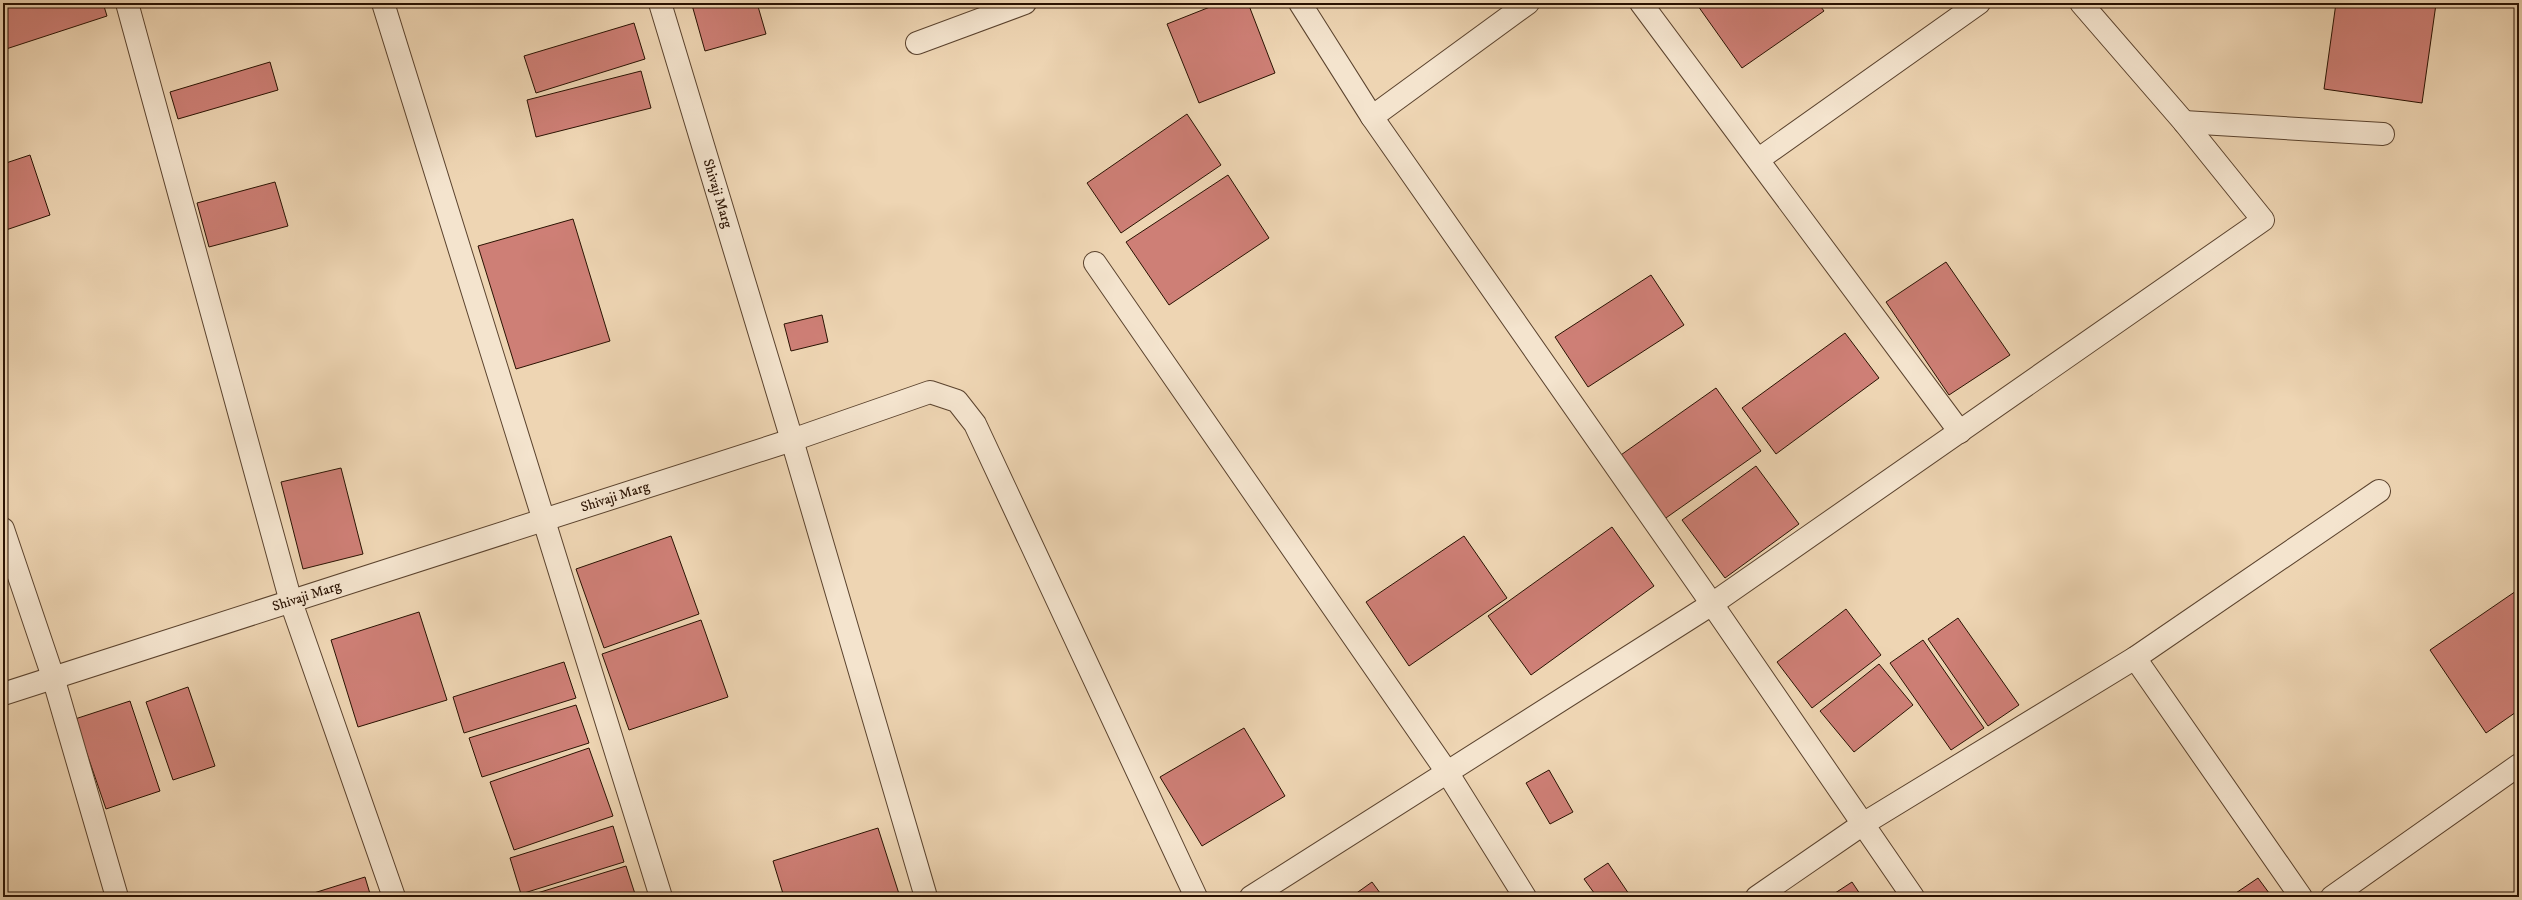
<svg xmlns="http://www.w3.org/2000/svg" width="2522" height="900" font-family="'IM FELL DW Pica',serif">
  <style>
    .building { fill: #ce7f76; stroke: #2a1202 }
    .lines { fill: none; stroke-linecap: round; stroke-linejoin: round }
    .minor-casing { stroke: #5b432e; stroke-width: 24 }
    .minor { stroke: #f4e4ce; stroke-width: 22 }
    .labels { text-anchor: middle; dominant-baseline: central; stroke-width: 3; stroke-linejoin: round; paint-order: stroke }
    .street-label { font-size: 14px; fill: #2a1202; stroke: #f4e4ce }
  </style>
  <rect width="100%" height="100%" fill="#eed5b3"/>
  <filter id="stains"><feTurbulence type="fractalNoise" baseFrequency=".005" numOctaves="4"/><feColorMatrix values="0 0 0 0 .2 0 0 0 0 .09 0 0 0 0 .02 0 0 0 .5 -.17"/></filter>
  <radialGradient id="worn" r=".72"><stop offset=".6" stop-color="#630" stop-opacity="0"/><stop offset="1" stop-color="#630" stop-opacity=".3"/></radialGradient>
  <path class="building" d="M3,3H103L107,16L3,50Z
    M699,3H757L766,34L705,51L692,5Z
    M1220,3H1248L1275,73L1199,103L1167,24Z
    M1702,3H1818L1824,11L1742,68L1698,6Z
    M2336,3L2436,4L2422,103L2324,89Z
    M634,23L645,59L536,93L524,56Z
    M270,62L278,90L178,119L170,92Z
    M641,71L651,108L536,137L527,100Z
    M1187,114L1221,165L1121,233L1087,183Z
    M30,155L50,215L3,231V164Z
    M1228,175L1269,238L1169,305L1126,242Z
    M275,182L288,226L209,247L197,203Z
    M573,219L610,341L516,369L478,246Z
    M1946,262L2010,355L1949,395L1886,302Z
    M1651,275L1684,325L1588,387L1555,337Z
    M822,315L828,342L791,351L784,324Z
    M1845,333L1879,378L1776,454L1742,408Z
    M1716,388L1761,451L1663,520L1618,457Z
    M1756,466L1799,524L1725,578L1682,520Z
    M341,468L363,554L303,569L281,482Z
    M1612,527L1654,586L1531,675L1488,616Z
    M671,536L699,614L604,648L576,569Z
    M1464,536L1507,598L1409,666L1366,602Z
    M2519,589V710L2486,733L2430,650Z
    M1846,609L1881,655L1812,708L1777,662Z
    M419,612L447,700L358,727L331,640Z
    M1958,618L2019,705L1988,726L1928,639Z
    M701,620L728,697L629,730L602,654Z
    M1923,640L1984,728L1951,750L1890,663Z
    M564,662L576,698L464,733L453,697Z
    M1879,664L1913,705L1854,752L1820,711Z
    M188,687L215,766L173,780L146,702Z
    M130,701L160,791L106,809L75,719Z
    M576,705L589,743L482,777L469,738Z
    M1244,728L1285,796L1202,846L1160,777Z
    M589,748L613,816L514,850L490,782Z
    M1549,770L1573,812L1550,824L1526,783Z
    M613,826L624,862L521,894L510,858Z
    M878,828L900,897H784L773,861Z
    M1608,863L1631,897H1597L1584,879Z
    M626,866L636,897H524Z
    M365,877L371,897H301Z
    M2258,878L2272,897H2230Z
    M1372,882L1383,897H1351Z
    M1852,882L1862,897H1829Z"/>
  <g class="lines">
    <defs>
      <g id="minor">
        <path d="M127,3L291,602L394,897"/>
        <path d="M383,3L661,897"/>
        <path id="s1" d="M660,3L792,440L926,897"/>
        <path d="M1300,3L1372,117L1712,604L1913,897"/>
        <path d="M1641,3L1960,432"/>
        <path d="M917,43L1025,3"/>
        <path d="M1372,117L1528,3"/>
        <path d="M2184,122L2383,134"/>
        <path d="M1759,159L1979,3"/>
        <path d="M1095,263L1447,772L1525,897"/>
        <path d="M3,529L53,677L117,897"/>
        <path d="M2135,658L2301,897"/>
        <path id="s2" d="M3,694L792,440L930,392L957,401L975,424L1196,897"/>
        <path d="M1251,897L1712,604L2263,220L2184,122L2081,3"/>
        <path d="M1757,897L1863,824L2135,658L2379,491"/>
        <path d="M2332,897L2519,765"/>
      </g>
    </defs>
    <use href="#minor" class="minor-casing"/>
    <use href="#minor" class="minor"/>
  </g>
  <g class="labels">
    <g class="street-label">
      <text stroke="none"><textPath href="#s1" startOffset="199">Shivaji Marg</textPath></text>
      <text stroke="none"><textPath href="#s2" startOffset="643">Shivaji Marg</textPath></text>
      <text stroke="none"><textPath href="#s2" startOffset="319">Shivaji Marg</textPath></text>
    </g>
  </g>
  <rect width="2522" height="900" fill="none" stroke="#eed5b3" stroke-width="16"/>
  <rect x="4" y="4" width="2514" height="892" fill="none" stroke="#2a1202" stroke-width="2"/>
  <rect x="8" y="8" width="2506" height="884" fill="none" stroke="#2a1202"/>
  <rect width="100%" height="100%" filter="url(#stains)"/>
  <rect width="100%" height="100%" fill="url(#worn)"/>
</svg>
